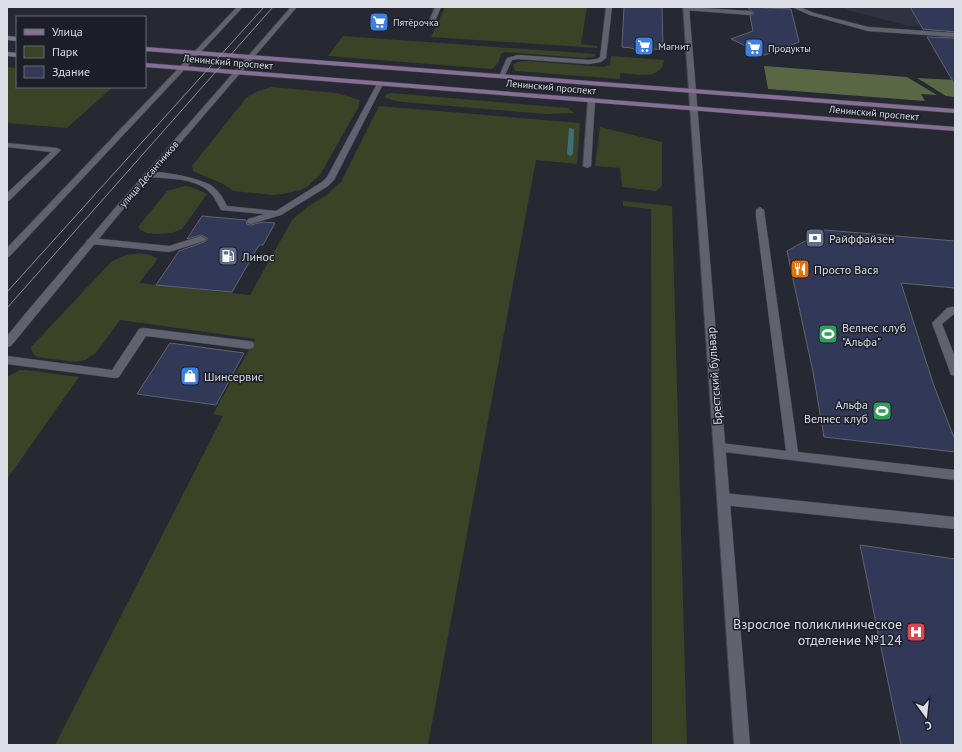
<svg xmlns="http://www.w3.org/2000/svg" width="962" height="752" font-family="'PT Sans',sans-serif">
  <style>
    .built { fill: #2f3241 }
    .green { fill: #3a4326 }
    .forest { fill: #5b6644 }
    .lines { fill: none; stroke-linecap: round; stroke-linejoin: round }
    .stream { fill: #3f7076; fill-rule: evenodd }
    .building { fill: #323958; stroke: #60646f }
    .service-casing { stroke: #44464f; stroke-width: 1 }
    .minor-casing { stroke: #44464f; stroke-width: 1 }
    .tertiary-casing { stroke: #44464f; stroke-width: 1 }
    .secondary-casing { stroke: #44464f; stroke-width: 1 }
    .service { fill: #60636f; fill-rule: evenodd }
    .minor { fill: #60636f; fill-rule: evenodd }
    .tertiary { fill: #60636f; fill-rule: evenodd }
    .secondary { fill: #856f94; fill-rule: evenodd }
    .tram { stroke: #8c8e96; stroke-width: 1 }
    .labels { text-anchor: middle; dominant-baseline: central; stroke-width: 3; stroke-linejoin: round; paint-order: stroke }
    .far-poi-label { font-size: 10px; fill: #dcdee5; stroke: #1c1f28; text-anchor: start }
    .far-street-label { font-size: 10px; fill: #dcdee5; stroke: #1c1f28 }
    .poi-label { font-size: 12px; fill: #dcdee5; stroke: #1c1f28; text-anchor: start }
    .street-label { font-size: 12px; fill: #dcdee5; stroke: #1c1f28 }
    .near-poi-label { font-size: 14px; fill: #dcdee5; stroke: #1c1f28; text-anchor: end }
  </style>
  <rect width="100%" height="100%" fill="#262832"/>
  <path class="built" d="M842,7H955V29L909,26L850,11Z"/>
  <path class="green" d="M445,7H587L581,44L597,46V48L431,37Z
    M343,36L596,54V55L593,57L584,58L505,52L501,54L498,63L492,69L328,56Z
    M611,56L664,60C662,81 636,74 620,73V79L515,71L513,65L517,62L528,61L604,67L610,64Z
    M7,67L17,68V87H113L67,128L7,123Z
    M272,87L337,93L360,100L358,108L320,175L308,186L301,190L284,194L273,195L233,191L223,184L193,171L192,166L246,98L258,91Z
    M391,93L568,108L574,113L546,114L402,102L392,100L384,97L387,94Z
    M379,106L580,123L577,164L536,160L428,745H55L223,416L213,414L255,339L120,320L96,353L86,360L75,362L37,357L33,354L31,347L111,262C126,254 142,249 158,259L139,283L250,295L292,220L306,208L326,195L341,182Z
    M600,127L662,142V186L656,191L622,187L620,168L595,166Z
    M184,186L192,187L207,194L182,229L172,233L156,234L146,233L141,230L138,227L167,191Z
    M623,201L672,206L687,745H652L651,209L623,206Z
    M20,370H26L79,377L7,479V377Z"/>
  <path class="forest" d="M764,66L907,77L937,95L921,94L925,101L768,89Z
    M917,78L955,80V97L946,96Z"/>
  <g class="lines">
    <path class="stream" d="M569,128L574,129L573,154L570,156L567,154Z"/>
  </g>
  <path class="building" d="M624,7H662L663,50L653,49L642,52L631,48L622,47Z
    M748,7L791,9L799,42L765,55L731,39L753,31L750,16L754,13L749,9Z
    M910,7H955V32L923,29Z
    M927,37L955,38V85Z
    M202,216L246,220L247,224L251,225L263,222L275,223L263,245H259L232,292L156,285L179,251L204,242L207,240V238L201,235L187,239Z
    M825,230L955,241V288L901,283L934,386L955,440V452L824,437L813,372L787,251Z
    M170,343L244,353L216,405L137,394Z
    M860,545L955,559V745H901Z"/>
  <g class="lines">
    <defs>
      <path id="service" d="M435,7H441L434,24L429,25L428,24Z
        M606,7H612L606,58L601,62L589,64L518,59L512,60L504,77L499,76L507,58L518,55L589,60L597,59L600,57Z
        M686,7L750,11L753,13L750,15L684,10V8Z
        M792,7H800L814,13L868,27L955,33V37L868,31L810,15Z
        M380,82L383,84L334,180L328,186L281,215L251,224L248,223L247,221L248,219L265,214L221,210C218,205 216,200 213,196C199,177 169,179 148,177L144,175C152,167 202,179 212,186C219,191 223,198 227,206L276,211L322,182L327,177L377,84Z
        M588,98H594L595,100L591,166L587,168L583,166Z
        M7,143L57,148L61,150L10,200L7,201V193L51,152L7,147Z
        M760,207L764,210L798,452L955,470V480L716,451L714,448L716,445L720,443L786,451L756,216V210Z
        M201,236L206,239L204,241L169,252L91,244L86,241L91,238L169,246Z
        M951,307H955V313L942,324L955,357V376L951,375L950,372L932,323L947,308Z
        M143,328L249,341L253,342L254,345L253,348L249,349L146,336L119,377L115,378L7,364V356L112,370L139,329Z
        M723,493L955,517V529L723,505L719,503L717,499L719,495Z"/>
      <path id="minor" d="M683,7H689L750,745H734Z"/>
      <path id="tertiary" d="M237,7H243L10,256L7,257V248Z
        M291,7H297L120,213L11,346L7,347V336L25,314L114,209Z"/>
      <path id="secondary" d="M7,36L17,37V41L7,40Z
        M145,47L955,109V113L145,51Z
        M7,52L17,53V57L7,56Z
        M145,63L955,127V131L145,67Z"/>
    </defs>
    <use href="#service" class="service-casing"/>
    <use href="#minor" class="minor-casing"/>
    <use href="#tertiary" class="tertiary-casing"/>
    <use href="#secondary" class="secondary-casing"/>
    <use href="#service" class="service"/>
    <use href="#minor" class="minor"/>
    <use href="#tertiary" class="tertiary"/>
    <use href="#secondary" class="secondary"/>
    <path class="tram" d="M7,292L264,7
      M7,308L273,7"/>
  </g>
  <defs>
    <symbol id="supermarket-square" viewBox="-11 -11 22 22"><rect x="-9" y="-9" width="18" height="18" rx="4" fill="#3f7fe0" stroke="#1c1f28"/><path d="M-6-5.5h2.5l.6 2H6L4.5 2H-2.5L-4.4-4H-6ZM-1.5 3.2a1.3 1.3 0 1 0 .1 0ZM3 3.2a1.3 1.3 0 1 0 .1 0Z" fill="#fff"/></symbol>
    <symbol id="bank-square" viewBox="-11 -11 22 22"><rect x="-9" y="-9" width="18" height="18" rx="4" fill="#5c6f8a" stroke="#1c1f28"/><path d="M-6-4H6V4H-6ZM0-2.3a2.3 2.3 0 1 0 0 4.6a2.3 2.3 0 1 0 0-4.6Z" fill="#fff"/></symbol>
    <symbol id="fuel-square" viewBox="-11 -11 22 22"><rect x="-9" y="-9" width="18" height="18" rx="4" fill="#5c6f8a" stroke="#1c1f28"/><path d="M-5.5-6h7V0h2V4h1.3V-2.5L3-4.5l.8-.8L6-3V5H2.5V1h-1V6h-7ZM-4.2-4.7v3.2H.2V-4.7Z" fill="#fff"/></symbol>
    <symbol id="restaurant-square" viewBox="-11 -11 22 22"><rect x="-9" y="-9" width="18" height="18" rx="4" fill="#e8710a" stroke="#1c1f28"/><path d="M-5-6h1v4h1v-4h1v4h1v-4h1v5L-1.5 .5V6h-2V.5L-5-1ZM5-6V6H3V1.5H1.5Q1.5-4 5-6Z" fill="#fff"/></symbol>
    <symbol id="stadium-square" viewBox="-11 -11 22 22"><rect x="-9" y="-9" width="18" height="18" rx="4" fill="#2e9e5b" stroke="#1c1f28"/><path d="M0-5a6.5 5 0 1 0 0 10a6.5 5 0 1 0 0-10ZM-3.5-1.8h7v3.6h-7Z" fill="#fff"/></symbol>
    <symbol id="shop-square" viewBox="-11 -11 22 22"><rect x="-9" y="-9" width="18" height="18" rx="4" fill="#3f7fe0" stroke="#1c1f28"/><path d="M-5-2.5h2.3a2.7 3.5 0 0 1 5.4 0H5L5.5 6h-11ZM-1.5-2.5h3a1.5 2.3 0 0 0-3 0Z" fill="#fff"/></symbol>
    <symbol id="hospital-square" viewBox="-11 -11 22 22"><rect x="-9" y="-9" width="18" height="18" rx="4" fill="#e0444e" stroke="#1c1f28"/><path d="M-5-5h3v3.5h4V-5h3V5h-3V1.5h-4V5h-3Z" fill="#fff"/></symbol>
  </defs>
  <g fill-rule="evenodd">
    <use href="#supermarket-square" x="368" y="11" width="22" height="22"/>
    <use href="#supermarket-square" x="633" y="35" width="22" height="22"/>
    <use href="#supermarket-square" x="743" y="37" width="22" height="22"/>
    <use href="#bank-square" x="804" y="227" width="22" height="22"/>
    <use href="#fuel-square" x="217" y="245" width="22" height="22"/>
    <use href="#restaurant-square" x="789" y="258" width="22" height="22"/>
    <use href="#stadium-square" x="817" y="323" width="22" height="22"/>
    <use href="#shop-square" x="179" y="365" width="22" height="22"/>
    <use href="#stadium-square" x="871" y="400" width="22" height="22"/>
    <use href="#hospital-square" x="905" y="621" width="22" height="22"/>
  </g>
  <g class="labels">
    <g class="far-poi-label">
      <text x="393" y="22">Пятёрочка</text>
      <text x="658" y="46">Магнит</text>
      <text x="768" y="48">Продукты</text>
    </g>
    <g class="far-street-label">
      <text transform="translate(228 62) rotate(5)">Ленинский проспект</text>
      <text transform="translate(551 87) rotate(5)">Ленинский проспект</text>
      <text transform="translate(874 113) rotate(5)">Ленинский проспект</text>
      <text transform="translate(149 174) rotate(-49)">улица Десантников</text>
    </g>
    <g class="poi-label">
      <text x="829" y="238">Райффайзен</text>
      <text x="242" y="256">Линос</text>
      <text x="814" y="269">Просто Вася</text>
      <text x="842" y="327">Велнес клуб<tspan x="842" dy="14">"Альфа"</tspan></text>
      <text x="204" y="376">Шинсервис</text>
      <text x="868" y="404" text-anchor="end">Альфа<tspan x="868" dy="14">Велнес клуб</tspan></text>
    </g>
    <g class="street-label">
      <text transform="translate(714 376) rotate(-94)">Брестский бульвар</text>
    </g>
    <g class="near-poi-label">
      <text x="902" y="624">Взрослое поликлиническое<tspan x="902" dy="16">отделение №124</tspan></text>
    </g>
  </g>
  <rect width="962" height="752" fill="none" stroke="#dcdee5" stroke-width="16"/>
  <rect x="16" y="16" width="130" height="72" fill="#1c1f28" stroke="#696b74"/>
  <rect x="24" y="29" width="20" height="6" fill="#856f94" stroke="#696b74"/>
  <text x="52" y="36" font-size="12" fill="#dcdee5">Улица</text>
  <rect x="24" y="46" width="20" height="12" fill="#3a4326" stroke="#696b74"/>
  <text x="52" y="56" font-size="12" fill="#dcdee5">Парк</text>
  <rect x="24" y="66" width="20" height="12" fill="#323958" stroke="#696b74"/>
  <text x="52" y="76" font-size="12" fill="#dcdee5">Здание</text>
  <g transform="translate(926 716) rotate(165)" stroke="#1c1f28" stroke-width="3" paint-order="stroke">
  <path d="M0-3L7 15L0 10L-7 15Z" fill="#dcdee5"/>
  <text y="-6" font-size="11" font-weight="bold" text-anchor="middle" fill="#dcdee5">С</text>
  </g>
</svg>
